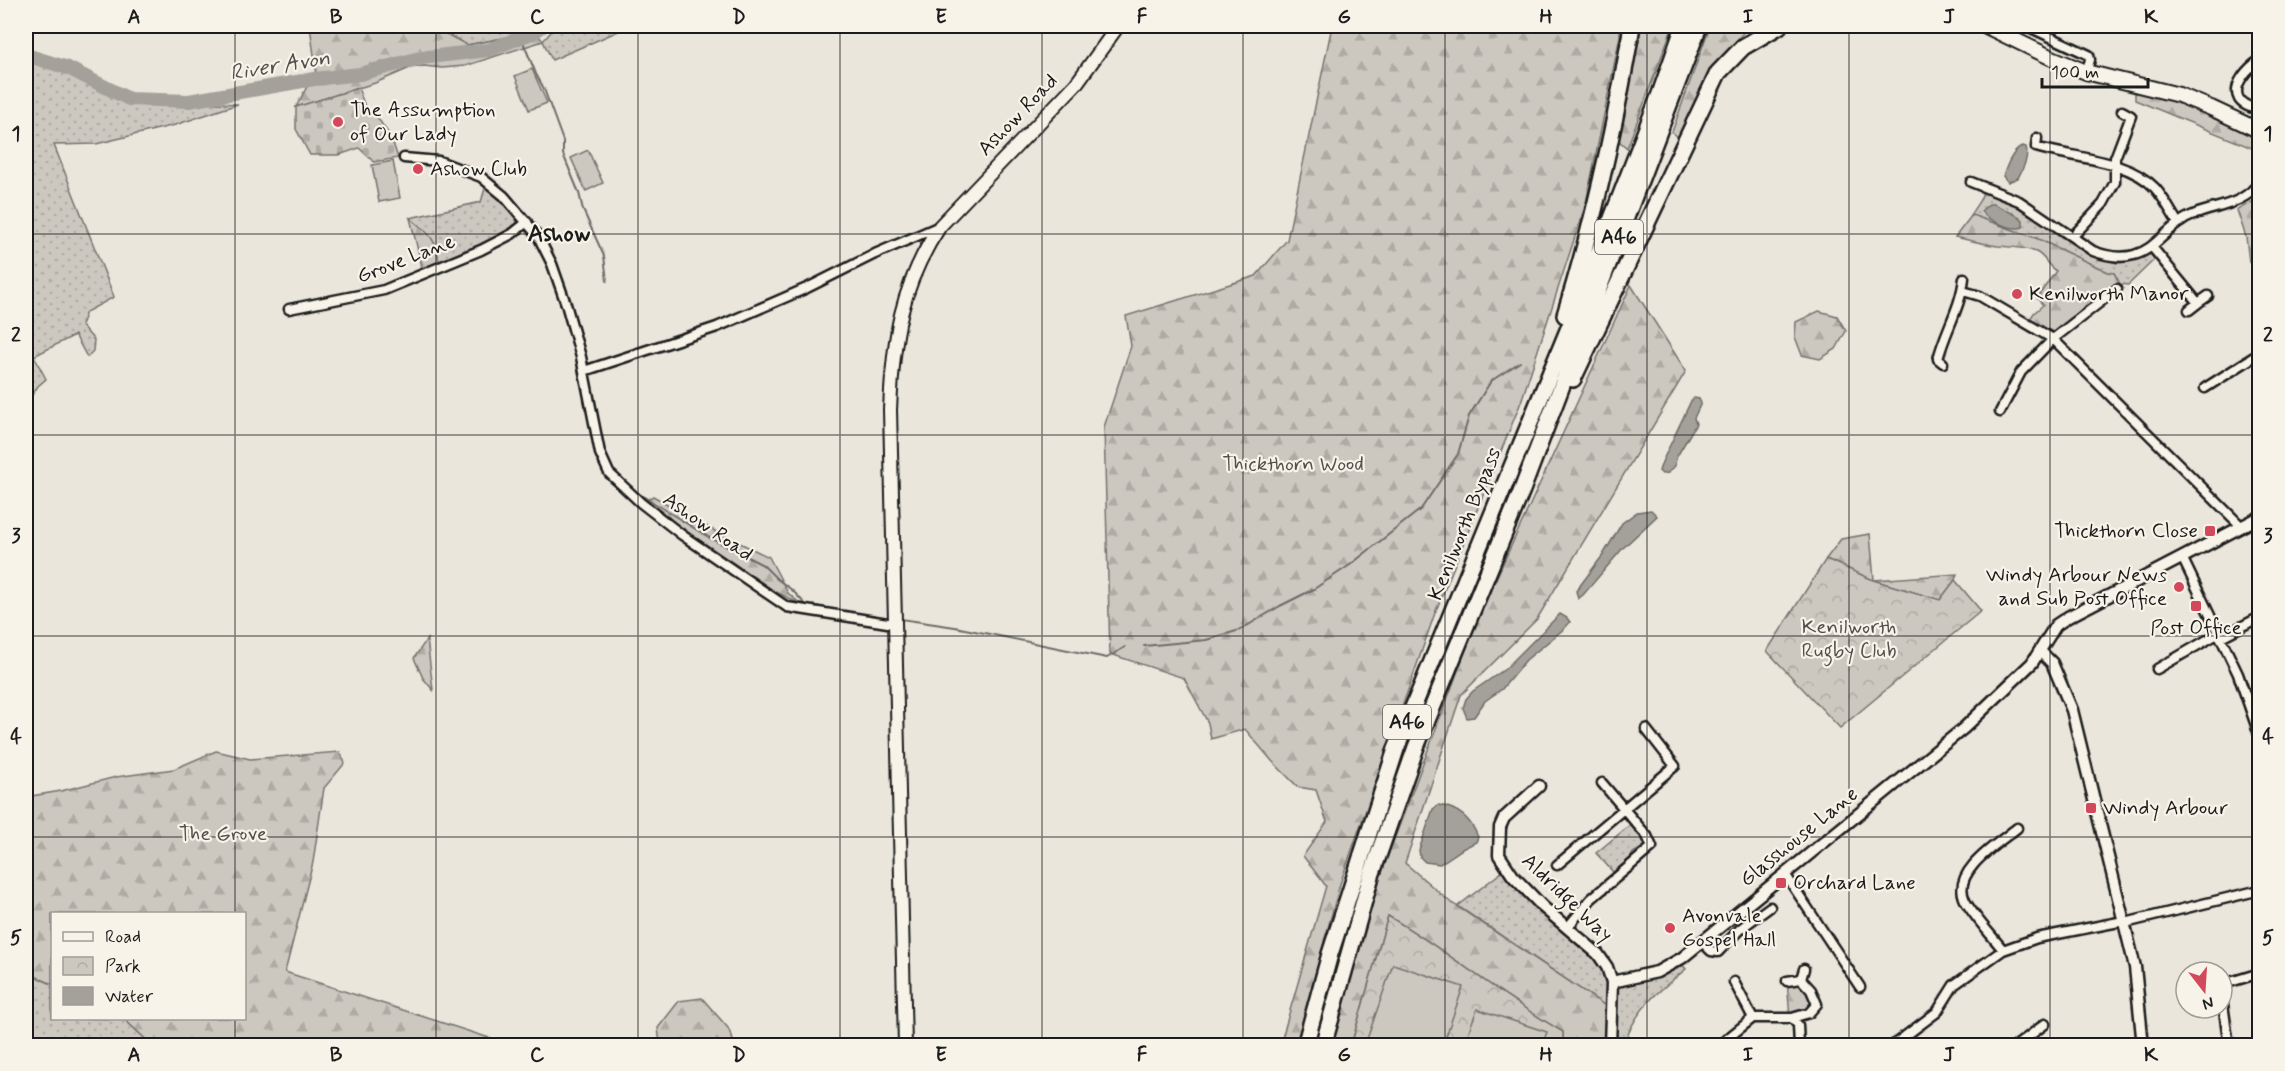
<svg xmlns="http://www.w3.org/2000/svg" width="2285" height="1071" font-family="Mynerve,sans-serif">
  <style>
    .grass { fill: url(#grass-dots); stroke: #74726e; stroke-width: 1.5 }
    .forest { fill: url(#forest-firs); stroke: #74726e; stroke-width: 1.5 }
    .cemetery { fill: url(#cemetery-stones); stroke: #74726e; stroke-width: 1.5 }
    .park { fill: url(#park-crowns); stroke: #74726e; stroke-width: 1.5 }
    .pitch { fill: #ccc8c0; stroke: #74726e; stroke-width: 1.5 }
    .water { fill: #a3a19a; stroke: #6d6c68; stroke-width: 1.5 }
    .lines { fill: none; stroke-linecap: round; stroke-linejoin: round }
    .stream { stroke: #6d6c68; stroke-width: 2 }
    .river { stroke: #a3a19a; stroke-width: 14 }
    .minor-casing { stroke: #1c1c1c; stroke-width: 13 }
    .tertiary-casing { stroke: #1c1c1c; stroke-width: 15 }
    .secondary-casing { stroke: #1c1c1c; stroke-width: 16 }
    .primary-casing { stroke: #1c1c1c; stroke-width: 18 }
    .trunk-casing { stroke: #1c1c1c; stroke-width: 20 }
    .minor { stroke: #f7f3e8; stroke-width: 8 }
    .tertiary { stroke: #f7f3e8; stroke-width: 10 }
    .secondary { stroke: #f7f3e8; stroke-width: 12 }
    .primary { stroke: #f7f3e8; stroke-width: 14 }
    .trunk { stroke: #f7f3e8; stroke-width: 15 }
    .grid { fill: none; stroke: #1c1c1c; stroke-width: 1.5; stroke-opacity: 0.55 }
    .poi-dot { fill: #d1495b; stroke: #f7f3e8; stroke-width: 2 }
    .labels { text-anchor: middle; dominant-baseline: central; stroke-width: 4.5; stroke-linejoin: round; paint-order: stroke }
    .shield { fill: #f7f3e8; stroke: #5e5c59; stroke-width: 1.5 }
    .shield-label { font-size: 20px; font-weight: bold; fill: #1c1c1c }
    .poi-label { font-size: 21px; fill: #1c1c1c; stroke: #f7f3e8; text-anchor: start }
    .street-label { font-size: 21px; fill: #1c1c1c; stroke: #f7f3e8 }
    .park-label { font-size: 21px; fill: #51504d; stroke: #f7f3e8 }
    .water-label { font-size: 22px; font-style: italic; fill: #52514e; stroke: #f7f3e8 }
    .quarter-label { font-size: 24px; font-weight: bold; fill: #1c1c1c; stroke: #f7f3e8 }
    .neatline { fill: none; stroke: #1c1c1c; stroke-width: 2 }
    .grid-label { font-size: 20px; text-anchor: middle; font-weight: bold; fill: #1c1c1c }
  </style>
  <defs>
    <pattern id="grass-dots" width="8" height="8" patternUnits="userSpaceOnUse" patternTransform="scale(1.5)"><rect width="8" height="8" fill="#ccc8c0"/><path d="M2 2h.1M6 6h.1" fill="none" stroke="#afaba4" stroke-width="1.8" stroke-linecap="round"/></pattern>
    <pattern id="forest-firs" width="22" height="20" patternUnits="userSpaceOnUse" patternTransform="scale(1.5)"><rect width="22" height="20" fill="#ccc8c0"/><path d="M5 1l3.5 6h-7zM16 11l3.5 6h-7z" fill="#afaba4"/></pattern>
    <pattern id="cemetery-stones" width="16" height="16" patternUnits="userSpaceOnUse" patternTransform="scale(1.5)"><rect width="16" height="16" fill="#ccc8c0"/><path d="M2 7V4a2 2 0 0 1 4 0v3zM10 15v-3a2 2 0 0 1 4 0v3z" fill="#afaba4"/></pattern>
    <pattern id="park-crowns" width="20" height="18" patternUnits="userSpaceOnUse" patternTransform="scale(1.5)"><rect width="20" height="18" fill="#ccc8c0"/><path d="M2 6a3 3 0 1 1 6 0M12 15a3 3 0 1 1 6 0" fill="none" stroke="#afaba4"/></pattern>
  </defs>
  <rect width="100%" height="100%" fill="#eae6dc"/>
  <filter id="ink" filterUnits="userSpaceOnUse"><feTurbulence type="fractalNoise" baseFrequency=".0167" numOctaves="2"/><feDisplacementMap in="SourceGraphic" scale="12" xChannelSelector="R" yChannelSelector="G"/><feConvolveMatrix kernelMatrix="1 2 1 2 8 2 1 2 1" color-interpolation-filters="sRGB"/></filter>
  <g filter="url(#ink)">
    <path class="grass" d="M436,26H543L534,32L467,45L438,29Z
      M556,26H630L552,60L543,41Z
      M26,55L68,68L129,99L238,104L175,125L96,144L54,145L114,297L86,312L81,325L94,340L93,351L87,357L75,335L34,356L46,379L38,386L26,404Z
      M486,185L516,218L517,224L490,240L439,262C436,238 427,233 410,218L481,202Z
      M1984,189L2018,205L2061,236H2064L2116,263L2128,262L2130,259L2150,252L2156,258L2128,285L2120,284L2114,273L2108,272L2038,239L1970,215L1980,200Z
      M1631,824L1645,842V846L1633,853L1629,860L1613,872L1596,853Z
      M1503,871L1529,899L1599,961L1609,985L1607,1007L1458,906Z
      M1679,961L1686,969C1657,992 1636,1008 1624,1045L1611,1040L1612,982Z
      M35,976L52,984V1018L124,1019L152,1045L26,1046V978Z"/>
    <path class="forest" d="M310,26H436L438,30L467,45L536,32L543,41L465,66L442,68L424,66L410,68L375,83L296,107L316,70Z
      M1332,26H1620V36L1586,203L1521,402L1435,613L1340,884L1296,1045H1280L1326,886L1303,856L1327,822L1316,790L1298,787L1272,761L1245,729L1211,739L1208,723L1184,678L1110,654L1104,427L1131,346L1126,316L1256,276L1287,240Z
      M1641,26H1673L1627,148L1617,139Z
      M1710,26H1735L1743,33L1709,72L1678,137L1672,132Z
      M2135,90C2179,101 2219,120 2259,140V151L2135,100Z
      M2259,198V236L2249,262L2246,237L2237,210Z
      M1972,215L2038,239L2108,272L2114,273L2121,286L2053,339L2027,323L2034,313L2043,305L2037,298L2056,271C2046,265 2046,257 2036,252C2024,247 2010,247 1998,246C1984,244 1969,240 1955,237Z
      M410,218C428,233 436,237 439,262L423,271Z
      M1631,285L1686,371L1537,619L1461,695L1405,863L1449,901L1607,1007L1606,1045H1563V1032C1502,997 1448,952 1388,916L1351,1045L1331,1046L1381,874L1478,618Z
      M1819,311L1837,316L1846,331L1836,349L1820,359L1802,355L1795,337L1796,322Z
      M653,496L715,531L769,557L788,593L802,605L776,592L644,502Z
      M1870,534L1874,580L1957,574L1955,580L1940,600L1873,580L1826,559L1841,539Z
      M427,639L433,690L423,678L414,658Z
      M216,751L250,759L340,752L345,763L324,788L313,862L285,972L511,1045H152L124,1019L244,1018V914H52V984L35,976L26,978V797L61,791L116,777L174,769Z
      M1801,979L1817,1004L1809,1013L1790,1018L1787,981Z
      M702,998L728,1028L735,1045H660L658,1028L679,1001Z"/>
    <path class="cemetery" d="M358,88L367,112L377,117L391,137L398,158L374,162L359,148L339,155H310L296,129V107Z"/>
    <path class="park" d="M1826,559L1873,580L1940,600L1955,580L1981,611L1840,728L1767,651Z
      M1388,916C1448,951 1502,997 1563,1032V1045L1351,1046Z"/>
    <path class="pitch" d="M532,69L547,103L529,110L515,76Z
      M588,150L603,183L586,191L571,158Z
      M393,161L400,198L379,202L372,165Z
      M1393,964L1463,987L1443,1045H1365Z
      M1477,1009L1547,1032L1542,1045H1464Z"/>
    <path class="water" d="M2023,146L2026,147C2029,158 2023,168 2018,178L2008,182L2003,176C2007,165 2012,151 2023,146Z
      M1989,204H1994L2020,217L2023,220V227C2011,231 1988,221 1981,211Z
      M1694,398L1699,399L1701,403L1694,418L1696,424L1676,458L1675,466L1668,473L1662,474L1659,471L1662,462L1691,401Z
      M1651,510L1657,516L1623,548L1583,595L1578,599L1576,591L1603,555L1622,523L1637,512Z
      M1560,614L1567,618L1570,622L1565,628L1526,660L1502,689L1485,701L1474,717L1467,718L1463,708L1466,699L1473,691L1505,669Z
      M1439,805C1458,808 1471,819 1478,837L1476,842L1464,848L1440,864L1425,862L1420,857L1419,850L1433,809Z"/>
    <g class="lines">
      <path class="stream" d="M521,37L536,74L544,89L563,141V154L579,193L583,210L604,256L607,281
        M633,490L710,538L763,565L777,579L792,590L809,608
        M901,619L955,627L1107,658L1125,647
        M1144,646L1206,640L1240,630L1280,606L1314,589L1350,565L1421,509L1458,454L1469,416L1491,381L1520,362"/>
      <path class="river" d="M26,55L68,68L129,99L189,101L314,79L360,74L420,58L489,50L534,32L543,26"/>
      <defs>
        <path id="minor" d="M2027,26L2089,55L2090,60L2086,72
          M2260,60C2249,67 2231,85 2239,99C2242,105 2253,108 2260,111
          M2037,138L2036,147C2072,158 2128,159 2155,188C2164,198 2171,212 2178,223
          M404,158L439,161L481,177L504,196L538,236L552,264L566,304L581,357L600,453L609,473L641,503L682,535L787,607L894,624
          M1971,182L2019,201L2093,251C2106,256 2119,259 2134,255C2153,250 2163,234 2179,223C2204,204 2241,211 2260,181
          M2073,236L2103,204L2115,182V158L2131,116L2122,111
          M2152,247L2198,303L2208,296
          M1963,291L1980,296L2053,339L2241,526
          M289,309L384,290L481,250L512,234L527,222
          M2189,310L2198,303
          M1943,363L1938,359C1945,331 1961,307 1964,278
          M584,371L717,327L807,288L875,254L940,226
          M2205,388L2260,353
          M2000,412L2021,372L2053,339L2117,289
          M2182,557L2238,674L2260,737
          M2221,637L2260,617
          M2157,669L2219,633
          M1557,865L1675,766L1646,729
          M1785,874L1860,987
          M2125,923L2260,890
          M1567,928L1591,899L1652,847L1647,836L1602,783
          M1702,942L1711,951L1718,952L1740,929L1770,907
          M2003,950C1994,938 1968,910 1964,898C1953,870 1999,843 2017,828
          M1801,979L1804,969
          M1787,981L1801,979L1811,990L1817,1004L1809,1013L1792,1018
          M1734,982L1753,1018
          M2222,991L2227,983L2260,973
          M2222,997L2229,1046
          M1611,1040L1625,1046
          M1718,1046L1753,1018H1792L1798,1025L1799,1046
          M1892,1046L1937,1012L1954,985L2003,950L2037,938L2124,921
          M2016,1046L2045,1024"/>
        <path id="tertiary" d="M2040,651L2052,663L2072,710L2135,967L2143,1046
          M1539,786L1504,818L1500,827L1499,855L1513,876L1543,907L1598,954L1607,967L1612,982L1610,1046
          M1612,982L1657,972L1682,958L1964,728L2032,663L2056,625L2068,617L2260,517"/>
        <path id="secondary" d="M905,1046L890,410C893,339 900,287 940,226L1076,84L1118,26"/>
        <path id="primary" d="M1986,26L2052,58L2086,72L2179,95L2211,108L2260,131"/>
        <path id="trunk" d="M1565,315C1595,219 1615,125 1632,26
          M1573,379L1718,73L1743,47L1779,26
          M1305,1046L1330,954L1396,749L1580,301L1660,94L1684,26
          M1323,1046L1371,876L1416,747L1522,490L1699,26"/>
      </defs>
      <use href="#minor" class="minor-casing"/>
      <use href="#tertiary" class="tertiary-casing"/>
      <use href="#secondary" class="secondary-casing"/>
      <use href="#primary" class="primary-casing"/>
      <use href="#trunk" class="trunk-casing"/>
      <use href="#minor" class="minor"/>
      <use href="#tertiary" class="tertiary"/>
      <use href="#secondary" class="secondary"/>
      <use href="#primary" class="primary"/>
      <use href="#trunk" class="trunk"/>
    </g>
  </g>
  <path class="grid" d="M235,26V914M436,26V1046M638,26V1046M840,26V1046M1042,26V1046M1243,26V1046M1445,26V1046M1647,26V1046M1849,26V1046M2050,26V1046M26,234H2260M26,435H2260M26,636H2260M26,837H2260M235,1018V1046"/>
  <g class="poi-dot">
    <circle cx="338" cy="122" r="6"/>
    <circle cx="418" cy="169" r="6"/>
    <circle cx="2017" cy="294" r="6"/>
    <rect x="2204" y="525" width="12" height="12" rx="3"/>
    <circle cx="2179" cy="587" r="6"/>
    <rect x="2190" y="600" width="12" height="12" rx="3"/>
    <rect x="2085" y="802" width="12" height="12" rx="3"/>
    <rect x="1775" y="877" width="12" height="12" rx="3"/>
    <circle cx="1670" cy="928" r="6"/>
  </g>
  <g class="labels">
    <g class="shield">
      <rect x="1595" y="220" width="48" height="34" rx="4.5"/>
      <rect x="1383" y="705" width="48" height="34" rx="4.5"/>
    </g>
    <g class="shield-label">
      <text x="1619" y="237">A46</text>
      <text x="1407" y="722">A46</text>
    </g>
    <g class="poi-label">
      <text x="350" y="110">The Assumption<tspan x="350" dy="24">of Our Lady</tspan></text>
      <text x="430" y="169">Ashow Club</text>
      <text x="2029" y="294">Kenilworth Manor</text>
      <text x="2198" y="531" text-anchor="end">Thickthorn Close</text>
      <text x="2167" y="575" text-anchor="end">Windy Arbour News<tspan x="2167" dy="24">and Sub Post Office</tspan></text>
      <text x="2196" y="628" text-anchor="middle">Post Office</text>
      <text x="2103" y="808">Windy Arbour</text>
      <text x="1793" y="883">Orchard Lane</text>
      <text x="1682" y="916">Avonvale<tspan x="1682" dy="24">Gospel Hall</tspan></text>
    </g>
    <g class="street-label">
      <text transform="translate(1018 115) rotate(-46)">Ashow Road</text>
      <text transform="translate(406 259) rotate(-21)">Grove Lane</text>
      <text transform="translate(1465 524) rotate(-68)">Kenilworth Bypass</text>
      <text transform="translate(708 527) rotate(35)">Ashow Road</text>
      <text transform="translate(1799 837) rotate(-39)">Glasshouse Lane</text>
      <text transform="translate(1567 898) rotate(44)">Aldridge Way</text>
    </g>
    <g class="park-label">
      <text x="1293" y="464">Thickthorn Wood</text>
      <text x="1849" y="627">Kenilworth<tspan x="1849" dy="24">Rugby Club</tspan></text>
      <text x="223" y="834">The Grove</text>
    </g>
    <g class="water-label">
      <text transform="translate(280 66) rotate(-9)">River Avon</text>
    </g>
    <g class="quarter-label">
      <text x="559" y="234">Ashow</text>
    </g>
  </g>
  <rect width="2285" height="1071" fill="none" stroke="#f7f3e8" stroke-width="66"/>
  <rect x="51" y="912" width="195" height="108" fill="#f7f3e8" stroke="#9f9d96" stroke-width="1.5"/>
  <rect x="63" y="932" width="30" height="9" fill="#f7f3e8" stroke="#9f9d96" stroke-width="1.5"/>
  <text x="105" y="942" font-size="18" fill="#1c1c1c">Road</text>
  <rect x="63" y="957" width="30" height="18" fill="url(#park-crowns)" stroke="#9f9d96" stroke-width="1.5"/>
  <text x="105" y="972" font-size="18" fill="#1c1c1c">Park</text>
  <rect x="63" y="987" width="30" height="18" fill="#a3a19a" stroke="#9f9d96" stroke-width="1.5"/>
  <text x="105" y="1002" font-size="18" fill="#1c1c1c">Water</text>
  <g transform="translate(2204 990) rotate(163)"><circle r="28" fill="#f7f3e8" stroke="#9f9d96" stroke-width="1.5"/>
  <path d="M0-4.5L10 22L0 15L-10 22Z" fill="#d1495b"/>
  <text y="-9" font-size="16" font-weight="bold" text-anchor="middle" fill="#1c1c1c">N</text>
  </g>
  <path d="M2042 78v9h106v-9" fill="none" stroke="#1c1c1c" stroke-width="3"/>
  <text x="2051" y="78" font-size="18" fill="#1c1c1c" stroke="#f7f3e8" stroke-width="4.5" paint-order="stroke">100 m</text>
  <rect x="33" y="33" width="2219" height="1005" class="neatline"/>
  <g class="grid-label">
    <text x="134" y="23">A</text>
    <text x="336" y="23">B</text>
    <text x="537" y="23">C</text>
    <text x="739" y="23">D</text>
    <text x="941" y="23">E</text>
    <text x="1142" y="23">F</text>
    <text x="1344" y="23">G</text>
    <text x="1546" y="23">H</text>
    <text x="1748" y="23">I</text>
    <text x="1949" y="23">J</text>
    <text x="2151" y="23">K</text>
    <text x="16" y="140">1</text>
    <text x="2268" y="140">1</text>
    <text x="16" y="341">2</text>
    <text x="2268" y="341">2</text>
    <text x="16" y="542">3</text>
    <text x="2268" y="542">3</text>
    <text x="16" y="743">4</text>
    <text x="2268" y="743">4</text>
    <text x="16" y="944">5</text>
    <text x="2268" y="944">5</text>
    <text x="134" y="1061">A</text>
    <text x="336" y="1061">B</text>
    <text x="537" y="1061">C</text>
    <text x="739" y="1061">D</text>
    <text x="941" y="1061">E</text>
    <text x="1142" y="1061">F</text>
    <text x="1344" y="1061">G</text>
    <text x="1546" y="1061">H</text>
    <text x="1748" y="1061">I</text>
    <text x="1949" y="1061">J</text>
    <text x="2151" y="1061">K</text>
  </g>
</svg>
